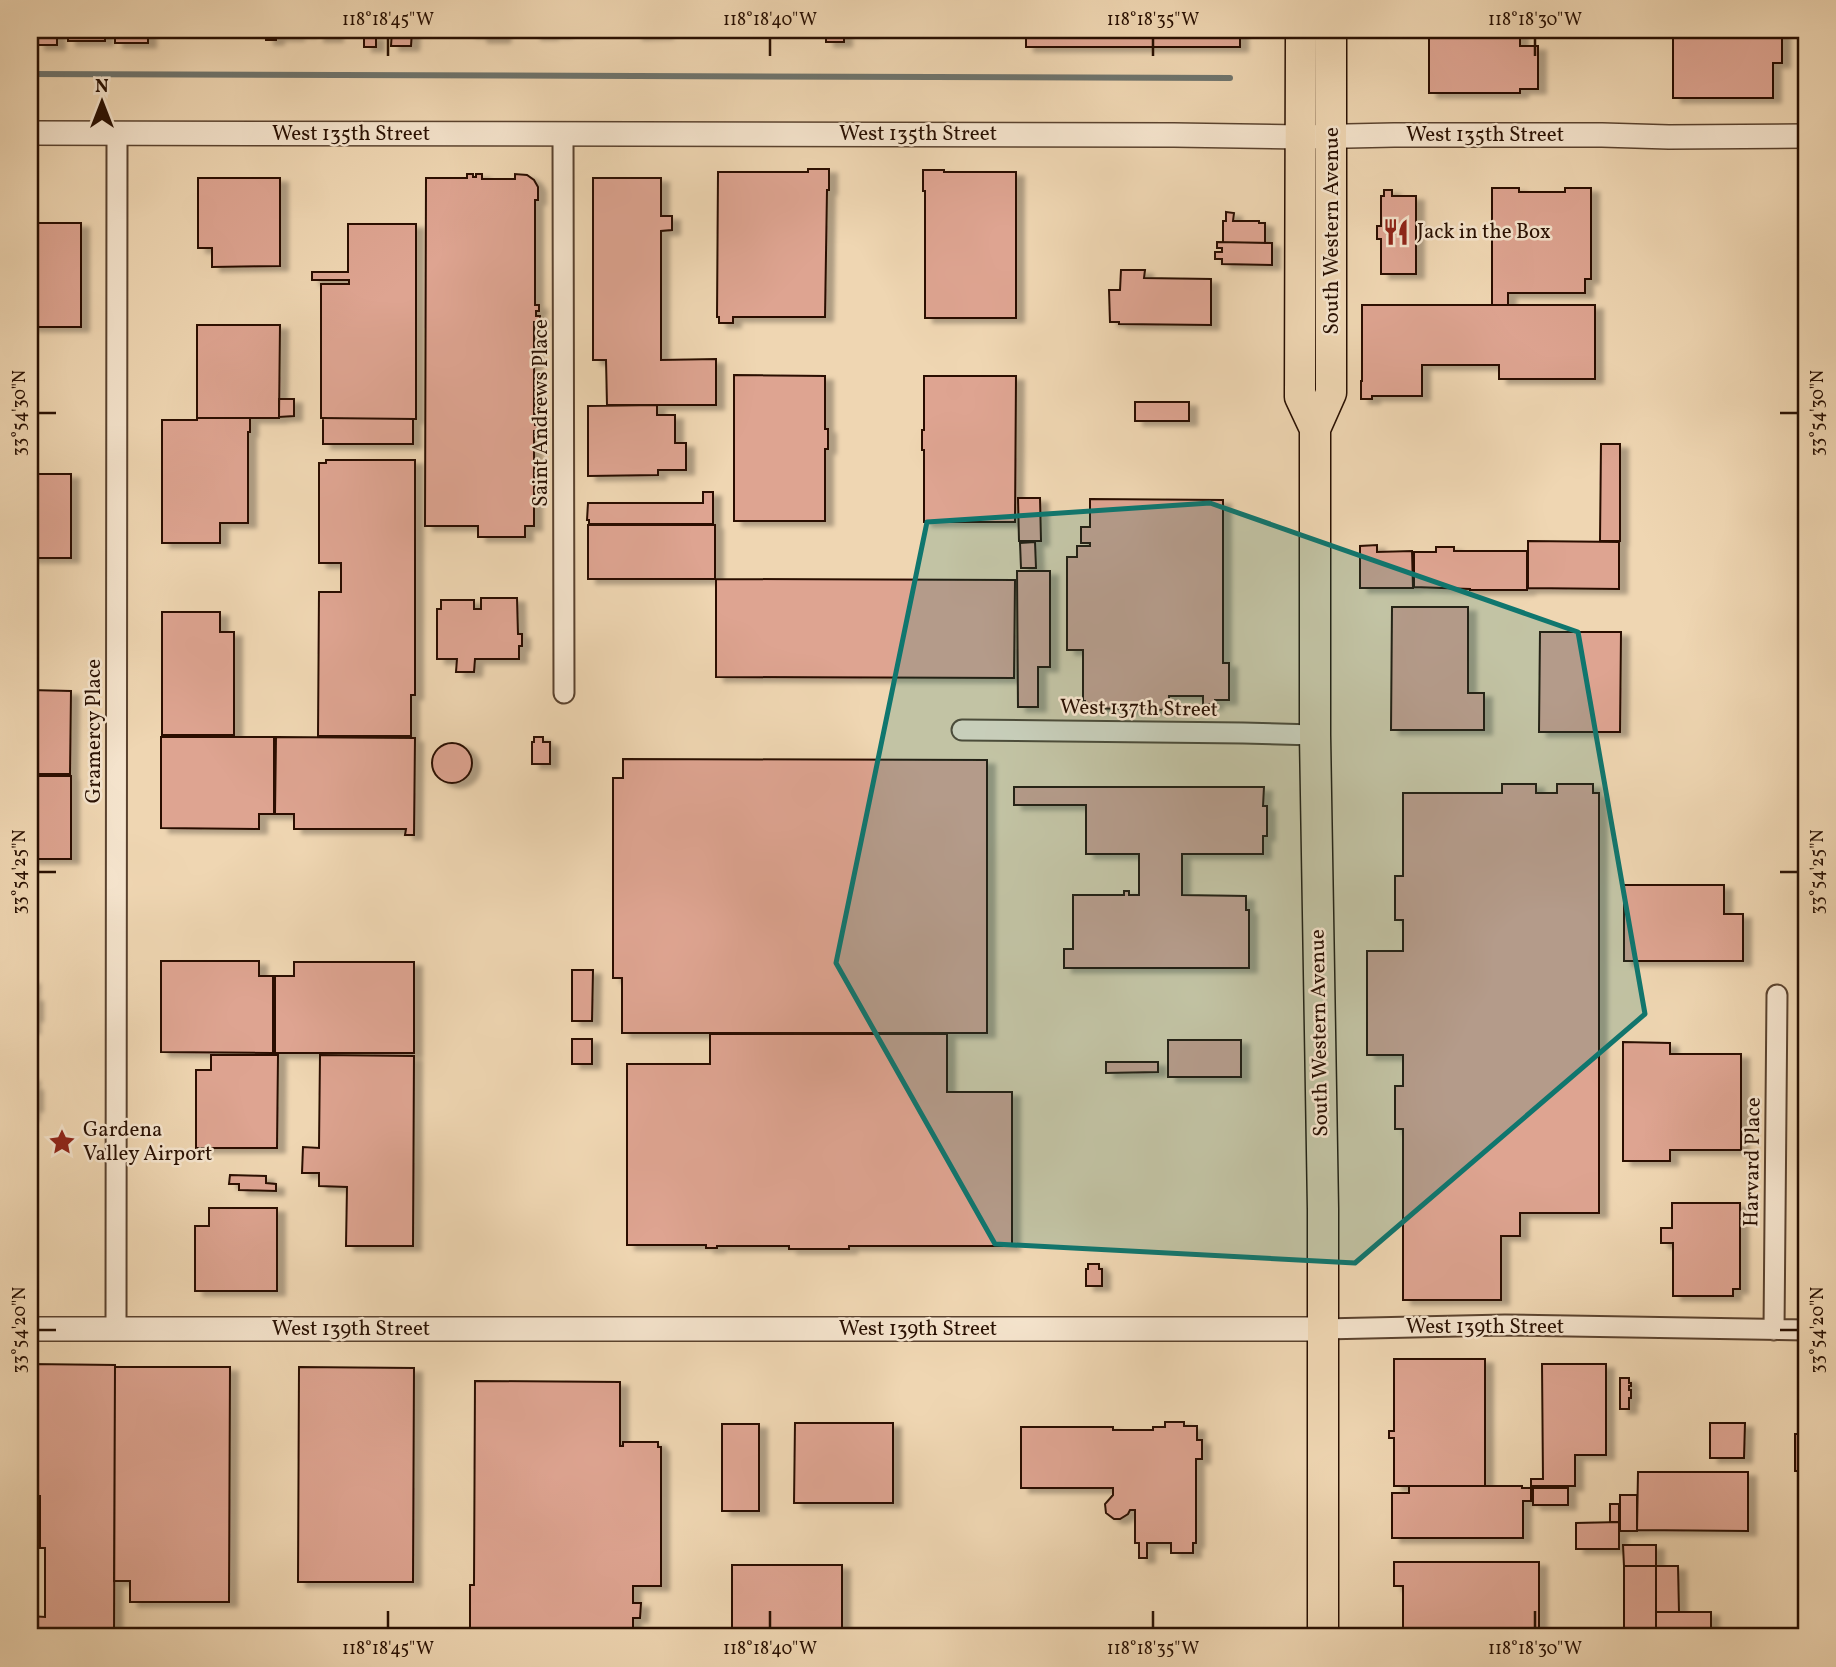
<svg xmlns="http://www.w3.org/2000/svg" width="1836" height="1667" font-family="Vollkorn,serif">
  <style>
    .lines { fill: none; stroke-linecap: round; stroke-linejoin: round }
    .stream { stroke: #6e746d; stroke-width: 6 }
    .building { fill: #dea491; stroke: #291002; stroke-width: 2; filter: url(#shadow) }
    .minor-casing { stroke: #5a422e; stroke-width: 23 }
    .tertiary-casing { stroke: #5a422e; stroke-width: 26 }
    .primary-casing { stroke: #291002; stroke-width: 33 }
    .minor { stroke: #f5e4cd; stroke-width: 19 }
    .tertiary { stroke: #f5e4cd; stroke-width: 23 }
    .primary { stroke: #efd6b2; stroke-width: 30 }
    .marked { fill: #0f766e; fill-opacity: 0.2; stroke: #0f766e; stroke-width: 5; stroke-linejoin: round }
    .ticks { fill: none; stroke: #291002; stroke-width: 2.5 }
    .labels { text-anchor: middle; dominant-baseline: central; stroke-width: 5; stroke-linejoin: round; paint-order: stroke }
    .street-label { font-size: 21px; fill: #291002; stroke: #f5e4cd }
    .poi-label { font-size: 21px; fill: #291002; stroke: #f5e4cd; text-anchor: start }
    .neatline { fill: none; stroke: #291002; stroke-width: 2.5 }
    .ticks-label { font-size: 18px; text-anchor: middle; fill: #291002 }
  </style>
  <defs>
    <filter id="shadow"><feDropShadow dx="8" dy="4.5" stdDeviation="2" flood-color="#0004"/></filter>
  </defs>
  <rect width="100%" height="100%" fill="#efd6b2"/>
  <filter id="stains"><feTurbulence type="fractalNoise" baseFrequency=".00286" numOctaves="4"/><feColorMatrix values="0 0 0 0 .2 0 0 0 0 .09 0 0 0 0 .02 0 0 0 .5 -.17"/></filter>
  <radialGradient id="worn" r=".72"><stop offset=".6" stop-color="#630" stop-opacity="0"/><stop offset="1" stop-color="#630" stop-opacity=".3"/></radialGradient>
  <g class="lines">
    <path class="stream" d="M30,74L1230,78"/>
  </g>
  <path class="building" d="M37,30H57V45H37Z
    M68,30H105V41H68Z
    M115,30H152H148V43H115Z
    M266,30H309V33H296V36H276V40H266Z
    M316,30H335V37H316Z
    M392,30H412L411,46H391Z
    M468,30H503V34L502,38H480L478,33H468Z
    M533,30H564V33H550V35H533Z
    M635,30H665V34L635,35Z
    M824,30H871V32H844V42H826V32H824Z
    M1026,30H1240V47H1026Z
    M1429,30H1520V46H1538V89H1520V93H1429Z
    M1673,30H1782V63H1773V98H1673Z
    M364,35H376V47H364Z
    M808,169H829V190H827L825,317H733V323H719V317H717L718,172H808Z
    M923,170H944V172H1016V318H925V191H923Z
    M467,174H473V177H476V174H482V179H515V174L527,175L534,180L538,187V200H535V305H539V311H536V316H540V322H534V414H539V420H535V425H539V431H534V526H525V537H478V526H425L426,178H467Z
    M198,178H280V266L212,267V248H198Z
    M593,178H661V216H672V230L661,231V360L716,359V405H607L606,360H593Z
    M1492,188H1519V192H1565V188H1591V279H1585V293H1508V305H1492Z
    M1384,190H1392V196H1416V274H1381V239H1377V226H1381V196H1384Z
    M1226,212L1234,213L1233,221H1259V223H1265V243L1223,242V221H1226Z
    M30,223H81V327H30Z
    M348,224H416V419L321,418V284H349V280H312V272H348Z
    M1217,242L1272,243V265L1222,264V259H1215V252H1222V248H1217Z
    M1121,270H1145L1144,278L1211,279V325L1119,324V322H1110L1109,290H1120Z
    M1362,305H1595V379H1499V365H1422V396H1372V399H1361V381H1362Z
    M197,325H280L279,418H197Z
    M734,375L825,376V429H828V449H825V521H734Z
    M924,376H1016L1015,522H924V450H922V430H924Z
    M279,399H294V416L279,417Z
    M1135,402H1189V421H1135Z
    M657,405V415H675V443H686V470H658V475L588,476V406Z
    M197,418H250V432H248V523H220V543H162V420H197Z
    M323,418L413,419V444H323Z
    M1601,444H1620V541H1600Z
    M326,460H415V695H411V736H318L319,592H341V563H319V463H326Z
    M30,474H71V558H30Z
    M703,492H713V524H589V520H587L588,503H703Z
    M1018,498H1040L1041,541H1019Z
    M1090,499L1223,500V663H1229V700H1215V705L1203,704V696H1169V710L1085,708V701H1083V650H1067V557H1077V546H1090V543H1081V527H1090Z
    M588,525H715V579H588Z
    M1528,541L1619,542V589L1528,588Z
    M1035,542L1036,568H1021L1020,543Z
    M1377,545V552L1412,551L1413,588H1360V546Z
    M1436,547H1454V551H1527V590H1470V589L1414,587V552H1436Z
    M1017,571H1050V667H1038V707H1018Z
    M716,579L1015,580L1014,678L716,677Z
    M481,598H517L518,634H522V646H519V659H475L474,672H456L457,659H437V609H441V600H474V609H481Z
    M1392,607H1468V693H1484V730H1391Z
    M162,612H220V632H234V735H162Z
    M1540,632H1621L1620,732H1539Z
    M30,690L71,691L70,774H30Z
    M161,737H274V814H259V829L161,828Z
    M276,737L415,738L414,835H405L406,829H294V814H275Z
    M534,737H543V742H550V764H532V742H534Z
    M432 763a20 20 0 1 1 40 0a20 20 0 1 1-40 0Z
    M623,759L987,760V1033H622V978H613V778H623Z
    M30,776H71V859H30Z
    M1502,784H1536V793H1557V784H1593V793H1599V1213H1520V1236H1501V1300H1403V1129H1395V1086H1403V1055H1367V951H1403V920H1395V876H1403V793H1502Z
    M1014,787H1264L1263,806H1267V836H1263V854H1182V895L1246,896V910H1249V968H1064V949H1073V895H1124V891H1129V895H1139V854H1086V805H1014Z
    M1624,885H1724V914H1743V961H1624Z
    M1802,914H1806V961H1802Z
    M161,961H259V976H273V1053L161,1052Z
    M294,962H414V1053H275V976H294Z
    M572,970H593L592,1021H572Z
    M30,980H32L31,997H35V1017H32V1029H30Z
    M710,1034H947V1092H1012V1246H849V1249H789V1246H717V1248H706V1245H627V1064H710Z
    M572,1039H592V1064H572Z
    M1168,1040H1241V1077H1168Z
    M1623,1042L1670,1043V1054H1741V1150H1670V1161H1623Z
    M1802,1054H1806V1150H1802Z
    M211,1055H278L277,1148H196V1070H211Z
    M320,1055L414,1056L413,1246H346L347,1187L319,1186V1173H302L303,1147L319,1148Z
    M1106,1062H1158V1072L1106,1073Z
    M30,1077H32L31,1086H35V1107H31V1116H30Z
    M230,1175L266,1176V1183L276,1184V1191L239,1190V1184H229Z
    M1801,1202H1806V1289H1801Z
    M1672,1203H1740V1289H1733V1296H1673V1243H1661V1228H1672Z
    M209,1208H277V1291H195V1226H209Z
    M1088,1264H1099V1269H1102V1286H1086V1269H1088Z
    M1394,1359H1485V1486H1394V1438H1389V1431H1394Z
    M30,1364L115,1365L114,1637H30V1616L45,1617V1548H40V1496H30Z
    M1542,1364H1606V1455H1575V1486H1531V1479H1543Z
    M115,1367H230L229,1602H130V1581H114Z
    M299,1367L414,1368L413,1582H298Z
    M1620,1378H1629V1383H1631V1386H1629V1390H1631V1398H1629V1409H1620Z
    M475,1381L620,1382V1446H623V1442H658V1447H661V1586H633V1603H641L640,1618H633V1637H470V1585H474Z
    M1165,1422H1184V1426H1197V1440H1202V1459H1196V1543H1193V1553H1171V1543H1147V1558H1139V1543H1135V1510H1130L1128,1514L1120,1519H1114L1106,1513L1105,1504L1113,1495V1488H1021V1427H1113V1430H1153V1427H1165Z
    M795,1423H893V1503H794Z
    M1710,1423H1745L1744,1458H1710Z
    M722,1424H759V1511H722Z
    M1795,1434H1806V1471H1795Z
    M1638,1472H1748V1531L1637,1530Z
    M1800,1475H1806V1530H1800Z
    M1409,1486H1522V1488H1531V1501H1523V1538H1392V1493H1409Z
    M1533,1488H1568V1505H1533Z
    M1620,1495H1637V1531H1620Z
    M1610,1504H1619V1522H1610Z
    M1619,1522V1549H1576V1523Z
    M1623,1545H1656V1566H1624Z
    M1394,1562H1539V1630H1403V1586H1394Z
    M732,1565H842V1637H732Z
    M1624,1566H1656V1637H1624Z
    M1656,1566H1678L1679,1612H1656Z
    M1656,1612H1711V1637H1656Z"/>
  <g class="lines">
    <defs>
      <path id="minor" d="M563,134L564,693
        M962,730L1243,733L1315,735
        M116,1329L117,133
        M1323,1329L1505,1325L1806,1330
        M1774,1330L1777,995"/>
      <path id="tertiary" d="M30,133L1174,135L1301,137L1394,135H1602L1669,137L1806,136
        M30,1329H1323"/>
      <path id="primary" d="M1301,30L1300,397L1315,429V735L1323,1209V1637
        M1315,429L1331,393V30"/>
    </defs>
    <use href="#minor" class="minor-casing"/>
    <use href="#tertiary" class="tertiary-casing"/>
    <use href="#primary" class="primary-casing"/>
    <use href="#minor" class="minor"/>
    <use href="#tertiary" class="tertiary"/>
    <use href="#primary" class="primary"/>
  </g>
  <path class="marked" d="M1210,503L1578,632L1645,1014L1355,1263L995,1244L836,963L927,522Z"/>
  <path class="ticks" d="M388,38V56M770,38V56M1153,38V56M1535,38V56M38,413H56M1780,413H1798M38,872H56M1780,872H1798M38,1330H56M1780,1330H1798M388,1611V1628M770,1611V1628M1153,1611V1628M1535,1611V1628"/>
  <defs>
    <symbol id="restaurant-bare" viewBox="-9 -9 18 18"><path d="M-5-6h1v4h1v-4h1v4h1v-4h1v5L-1.5 .5V6h-2V.5L-5-1ZM5-6V6H3V1.5H1.5Q1.5-4 5-6Z" fill="#8f2418" stroke="#f5e4cd" stroke-width="2.5" paint-order="stroke"/></symbol>
    <symbol id="sight-bare" viewBox="-9 -9 18 18"><path d="M0-6L1.8-2.2L6-1.7L2.9 1.2L3.7 5.4L0 3.3L-3.7 5.4L-2.9 1.2L-6-1.7L-1.8-2.2Z" fill="#8f2418" stroke="#f5e4cd" stroke-width="2.5" paint-order="stroke"/></symbol>
  </defs>
  <g fill-rule="evenodd">
    <use href="#restaurant-bare" x="1377" y="213" width="38" height="38"/>
    <use href="#sight-bare" x="43" y="1123" width="38" height="38"/>
  </g>
  <g class="labels">
    <g class="street-label">
      <text x="351" y="134">West 135th Street</text>
      <text x="918" y="134">West 135th Street</text>
      <text x="1485" y="135">West 135th Street</text>
      <text transform="translate(1332 231) rotate(-90)">South Western Avenue</text>
      <text transform="translate(541 413) rotate(-90)">Saint Andrews Place</text>
      <text transform="translate(1139 709) rotate(1)">West 137th Street</text>
      <text transform="translate(94 731) rotate(-90)">Gramercy Place</text>
      <text transform="translate(1320 1033) rotate(-91)">South Western Avenue</text>
      <text transform="translate(1753 1162) rotate(-89)">Harvard Place</text>
      <text x="1485" y="1327">West 139th Street</text>
      <text x="351" y="1329">West 139th Street</text>
      <text x="918" y="1329">West 139th Street</text>
    </g>
    <g class="poi-label">
      <text x="1417" y="232">Jack in the Box</text>
      <text x="83" y="1130">Gardena<tspan x="83" dy="24">Valley Airport</tspan></text>
    </g>
  </g>
  <rect width="1836" height="1667" fill="none" stroke="#efd6b2" stroke-width="77"/>
  <g transform="translate(102 102)" stroke="#f5e4cd" stroke-width="5" paint-order="stroke">
  <path d="M0-5L12 26L0 18L-12 26Z" fill="#291002"/>
  <text y="-10" font-size="19" font-weight="bold" text-anchor="middle" fill="#291002">N</text>
  </g>
  <rect x="38" y="38" width="1760" height="1590" class="neatline"/>
  <g class="ticks-label">
    <text x="388" y="25">118°18'45"W</text>
    <text x="770" y="25">118°18'40"W</text>
    <text x="1153" y="25">118°18'35"W</text>
    <text x="1535" y="25">118°18'30"W</text>
    <text transform="translate(19 413) rotate(-90)" y="6">33°54'30"N</text>
    <text transform="translate(1817 413) rotate(-90)" y="6">33°54'30"N</text>
    <text transform="translate(19 872) rotate(-90)" y="6">33°54'25"N</text>
    <text transform="translate(1817 872) rotate(-90)" y="6">33°54'25"N</text>
    <text transform="translate(19 1330) rotate(-90)" y="6">33°54'20"N</text>
    <text transform="translate(1817 1330) rotate(-90)" y="6">33°54'20"N</text>
    <text x="388" y="1654">118°18'45"W</text>
    <text x="770" y="1654">118°18'40"W</text>
    <text x="1153" y="1654">118°18'35"W</text>
    <text x="1535" y="1654">118°18'30"W</text>
  </g>
  <rect width="100%" height="100%" filter="url(#stains)"/>
  <rect width="100%" height="100%" fill="url(#worn)"/>
</svg>
